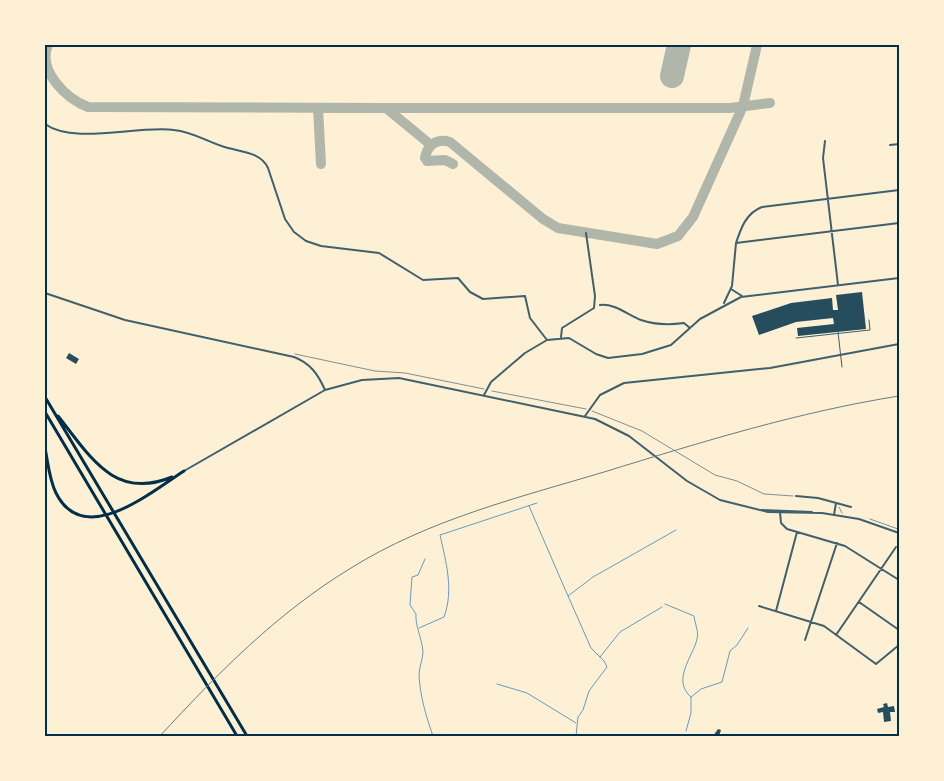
<svg xmlns="http://www.w3.org/2000/svg" width="944" height="781" font-family="Merriweather,serif">
  <style>
    .lines { fill: none; stroke-linecap: round; stroke-linejoin: round }
    .stream { stroke: #669bbc; stroke-width: 1 }
    .taxiway { stroke: #b1b6ab; stroke-width: 10 }
    .runway { stroke: #b1b6ab; stroke-width: 24 }
    .building { fill: #264d5e }
    .path { stroke: #003049; stroke-width: 0.5 }
    .pedestrian { stroke: #3f606c; stroke-width: 1 }
    .minor { stroke: #3f606c; stroke-width: 2 }
    .tertiary { stroke: #3f606c; stroke-width: 2 }
    .motorway { stroke: #003049; stroke-width: 3 }
    .rail { stroke: #657d81; stroke-width: 1 }
    .neatline { fill: none; stroke: #003049; stroke-width: 2 }
  </style>
  <rect width="100%" height="100%" fill="#fdf0d5"/>
  <g class="lines">
    <path class="stream" d="M529,506L568,596
      M425,559L418,575L412,577L410,605L416,614C415,626 422,638 423,652C423,659 419,667 419,675C420,696 426,716 433,736
      M665,604L694,616C695,624 699,632 697,639C693,657 671,680 691,697
      M419,628L444,617C454,590 446,562 440,535L537,503
      M600,657L620,632L662,607
      M497,684L527,693L576,723
      M686,731L691,713V697L701,689L722,682L730,651L737,645L748,628
      M576,736L578,717L583,710L589,691L607,667L604,661L591,648L568,596L593,577L676,530"/>
    <path class="taxiway" d="M48,45C37,70 66,99 88,107L386,108L431,145
      M318,108L321,164
      M386,108H730L770,103
      M425,158C427,145 437,138 450,142L543,219L558,228L657,244L678,236L693,217L743,106L757,45
      M427,161L445,160L453,164"/>
    <path class="runway" d="M672,76L679,45"/>
  </g>
  <path class="building" d="M862,292L866,329L798,336L797,328L834,324L833,318L796,322L759,335L752,316L791,303L832,298L833,310H838L836,295Z
    M69,353L79,359L76,364L66,358Z
    M887,703L888,707L894,706L895,712H890L891,721L884,722L883,712L878,713L877,709L884,707L883,704Z
    M718,729L721,730L719,736H713Z"/>
  <g class="lines">
    <path class="path" d="M295,354L375,371L405,373L484,389
      M492,391L586,409
      M592,411L642,431L715,475L737,481L764,494L793,496
      M839,507L842,513
      M870,519L898,529"/>
    <path class="pedestrian" d="M838,332L842,367
      M796,338L870,330L869,320"/>
    <path class="minor" d="M45,124C74,145 138,125 174,130C194,132 209,143 228,148C243,152 261,153 268,168L285,219L294,232L306,241L321,246L379,253L423,280L458,278L470,292L483,299L525,296L530,318L547,340
      M825,141L823,158L838,285
      M890,145L899,144
      M736,243C741,228 746,213 762,207L899,190
      M731,289L742,296
      M724,303L732,286L736,243L899,223
      M600,305C614,303 628,315 641,320C655,325 669,325 684,323L690,328
      M561,337L562,328L594,308L595,296L586,233
      M484,395L491,382L525,353L547,340L569,338L596,354L608,358L642,354L671,345L700,319L741,297L899,278
      M796,496L818,498L851,507
      M780,512L781,523L787,529L845,546L899,580
      M834,515L836,503
      M859,602L899,630
      M759,606L824,626L876,664L899,645
      M776,611L797,532
      M836,635L896,547
      M805,640L837,543"/>
    <path class="tertiary" d="M45,293L125,320L294,357C310,363 318,374 325,390
      M585,416L600,395L624,383L770,368L899,344
      M184,471L325,390L362,380L399,378L595,419L629,436L687,481L720,500L768,512L821,513
      M762,510L812,512
      M822,513L859,519L899,533"/>
    <path class="motorway" d="M45,397L247,736
      M45,412L237,736
      M58,416C90,456 114,501 172,477
      M45,448C48,462 49,479 56,493C84,549 151,492 184,471"/>
    <path class="rail" d="M160,736C218,673 277,613 351,568C428,520 517,498 604,472C702,442 798,412 899,396"/>
  </g>
  <rect width="944" height="781" fill="none" stroke="#fdf0d5" stroke-width="92"/>
  <rect x="46" y="46" width="852" height="689" class="neatline"/>
</svg>
